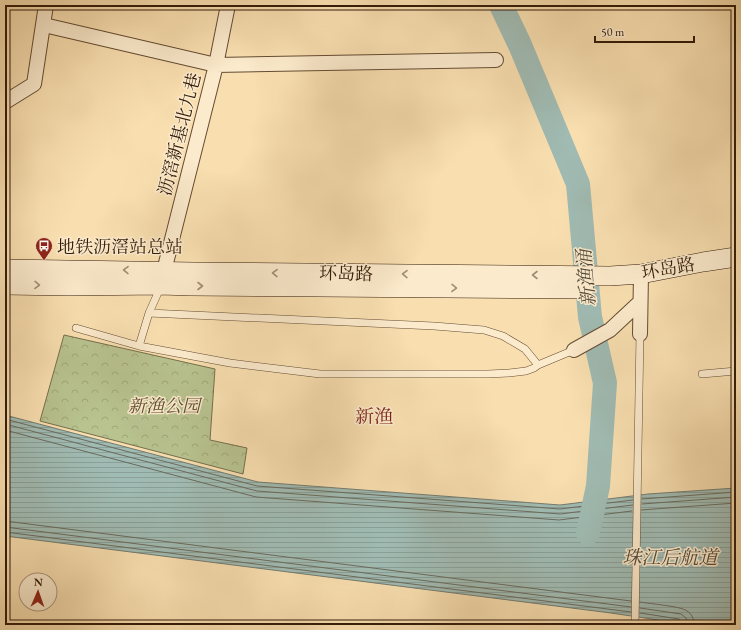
<svg xmlns="http://www.w3.org/2000/svg" width="741" height="630" font-family="'EB Garamond','Noto Serif SC',serif">
  <style>
    .park { fill: url(#park-crowns); stroke: #766f4c }
    .water { fill: url(#water-rules); stroke: #747b6f }
    .lines { fill: none; stroke-linecap: round; stroke-linejoin: round }
    .shore { stroke: #6a6b5e; stroke-width: 1 }
    .river { stroke: #a0bbb3; stroke-width: 24 }
    .lane-casing { stroke: #644c33; stroke-width: 8 }
    .street-casing { stroke: #644c33; stroke-width: 16 }
    .secondary-casing { stroke: #331b09; stroke-width: 20 }
    .lane { stroke: #fbeacc; stroke-width: 7 }
    .street { stroke: #fbeacc; stroke-width: 14 }
    .secondary { stroke: #fbeacc; stroke-width: 19 }
    .oneway { stroke: #a18d74 }
    .labels { text-anchor: middle; dominant-baseline: central; stroke-width: 3; stroke-linejoin: round; paint-order: stroke }
    .street-label { font-size: 18px; fill: #331b09; stroke: #fbeacc }
    .poi-label { font-size: 18px; fill: #331b09; stroke: #fbeacc; text-anchor: start }
    .park-label { font-size: 18px; font-style: italic; fill: #5b4d32; stroke: #fbeacc }
    .water-label { font-size: 19px; font-style: italic; fill: #544b3c; stroke: #fbeacc }
    .neighbourhood-label { font-size: 19px; fill: #7a1f14; stroke: #fbeacc }
  </style>
  <defs>
    <pattern id="park-crowns" width="20" height="18" patternUnits="userSpaceOnUse"><rect width="20" height="18" fill="#b8c390"/><path d="M2 6a3 3 0 1 1 6 0M12 15a3 3 0 1 1 6 0" fill="none" stroke="#9fa77b"/></pattern>
    <pattern id="water-rules" width="6" height="5" patternUnits="userSpaceOnUse"><rect width="6" height="5" fill="#a0bbb3"/><path d="M0 2.5h6" fill="none" stroke="#8aa099"/></pattern>
  </defs>
  <rect width="100%" height="100%" fill="#f9dfb0"/>
  <filter id="stains"><feTurbulence type="fractalNoise" baseFrequency=".005" numOctaves="4"/><feColorMatrix values="0 0 0 0 .2 0 0 0 0 .09 0 0 0 0 .02 0 0 0 .5 -.17"/></filter>
  <radialGradient id="worn" r=".72"><stop offset=".6" stop-color="#630" stop-opacity="0"/><stop offset="1" stop-color="#630" stop-opacity=".3"/></radialGradient>
  <path class="park" d="M64,335L215,369L210,440L247,448L243,474L40,421Z"/>
  <path class="water" d="M5,415L258,482L560,505L648,494L736,488V625H692L611,613L5,536Z"/>
  <g class="lines">
    <path class="shore" d="M5,419L257,486L560,509L633,500
      M5,424L257,491L560,514L633,505
      M5,430L256,497L559,520L632,511
      M642,499L736,492
      M642,504L736,497
      M641,510L736,503
      M5,521L631,601
      M5,527L631,607
      M5,532L631,612
      M640,602C650,604 681,606 687,611C692,614 694,619 694,625
      M640,608L681,614L686,618L688,625
      M640,613L679,619L682,622L683,625"/>
    <path class="river" d="M501,5L520,45L578,184L590,317L605,383L598,486L588,533"/>
    <defs>
      <path id="lane" d="M161,286L149,313L139,346L230,363L320,374H488L509,373L526,371L534,368L538,365L574,350
        M149,313L434,326L484,330L503,336L525,349L538,365
        M76,328L139,346
        M702,374L736,371
        M635,625L640,334"/>
      <path id="street" d="M44,25L216,65L496,60
        M5,102L34,84L46,5
        M164,271L216,65L228,5
        M640,334L641,274
        M574,350L610,330L640,302"/>
      <path id="secondary" d="M5,269L194,272L610,276L641,274L703,262L736,257
        M5,285L69,286L161,285L190,286L584,289"/>
    </defs>
    <use href="#lane" class="lane-casing"/>
    <use href="#street" class="street-casing"/>
    <use href="#secondary" class="secondary-casing"/>
    <use href="#lane" class="lane"/>
    <use href="#street" class="street"/>
    <use href="#secondary" class="secondary"/>
  </g>
  <defs><path id="oneway-chevron" d="M-2-3.5L2.5 0L-2 3.5" fill="none" stroke-width="1.6" stroke-linecap="round" stroke-linejoin="round"/></defs>
  <g class="oneway">
    <use href="#oneway-chevron" transform="translate(126 270) rotate(-179)"/>
    <use href="#oneway-chevron" transform="translate(275 273) rotate(-179)"/>
    <use href="#oneway-chevron" transform="translate(405 274) rotate(-179)"/>
    <use href="#oneway-chevron" transform="translate(535 275) rotate(-180)"/>
    <use href="#oneway-chevron" transform="translate(37 285) rotate(1)"/>
    <use href="#oneway-chevron" transform="translate(200 286)"/>
    <use href="#oneway-chevron" transform="translate(454 288) rotate(1)"/>
  </g>
  <defs>
    <symbol id="bus-pin" viewBox="-11 -11 22 30"><path d="M0 17L-7.5 6A9.5 9.5 0 1 1 7.5 6Z" fill="#8f2418" stroke="#fbeacc"/><path d="M-5-6H5V4H4V6H2V4H-2V6H-4V4H-5ZM-3.5-4V0h7V-4ZM-3.5 1.2v1.5H-2V1.2ZM2 1.2v1.5H3.5V1.2Z" fill="#fff"/></symbol>
  </defs>
  <g fill-rule="evenodd">
    <use href="#bus-pin" x="34" y="236" width="20" height="27"/>
  </g>
  <g class="labels">
    <g class="street-label">
      <text transform="translate(179 134) rotate(-76)">沥滘新基北九巷</text>
      <text transform="translate(668 268) rotate(-10)">环岛路</text>
      <text transform="translate(346 273) rotate(1)">环岛路</text>
    </g>
    <g class="poi-label">
      <text x="57" y="246">地铁沥滘站总站</text>
    </g>
    <g class="park-label">
      <text x="164" y="405">新渔公园</text>
    </g>
    <g class="water-label">
      <text transform="translate(586 278) rotate(-95)">新渔涌</text>
      <text x="670" y="557">珠江后航道</text>
    </g>
    <g class="neighbourhood-label">
      <text x="374" y="416">新渔</text>
    </g>
  </g>
  <rect width="741" height="630" fill="none" stroke="#f9dfb0" stroke-width="20"/>
  <rect x="6" y="6" width="729" height="618" fill="none" stroke="#331b09" stroke-width="2"/>
  <rect x="10" y="10" width="721" height="610" fill="none" stroke="#331b09"/>
  <g transform="translate(38 592) rotate(2)"><circle r="19" fill="#fbeacc" stroke="#ab977e"/>
  <path d="M0-3L7 15L0 10L-7 15Z" fill="#8f2418"/>
  <text y="-6" font-size="11" font-weight="bold" text-anchor="middle" fill="#331b09">N</text>
  </g>
  <path d="M595 36v6h99v-6" fill="none" stroke="#331b09" stroke-width="2"/>
  <text x="601" y="36" font-size="12" fill="#331b09" stroke="#fbeacc" stroke-width="3" paint-order="stroke">50 m</text>
  <rect width="100%" height="100%" filter="url(#stains)"/>
  <rect width="100%" height="100%" fill="url(#worn)"/>
</svg>
